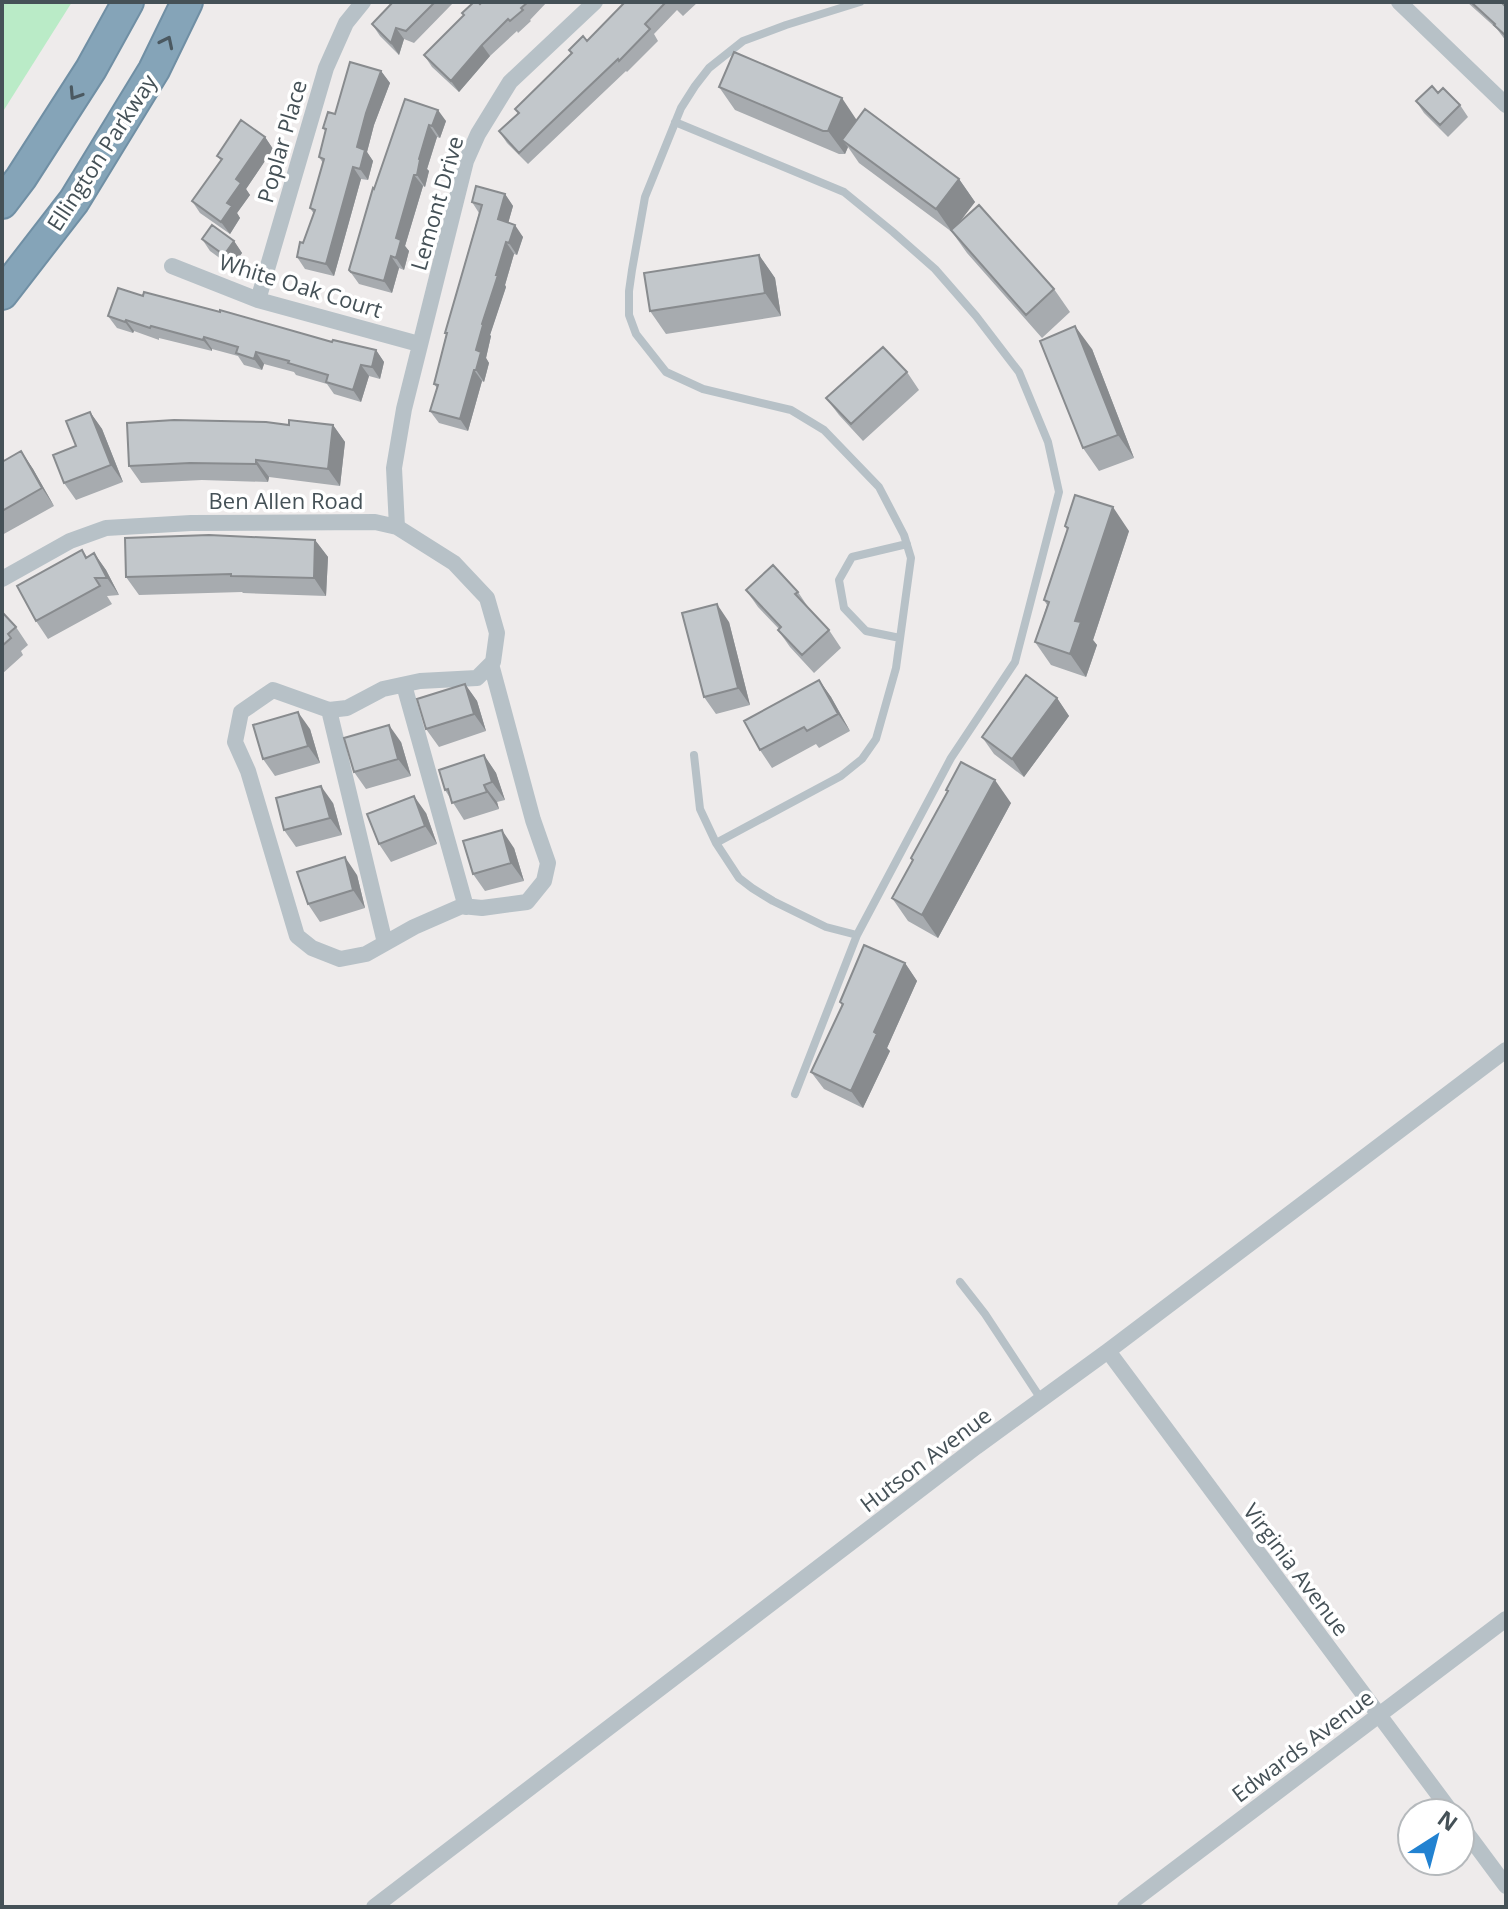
<svg xmlns="http://www.w3.org/2000/svg" width="1508" height="1909" font-family="'Open Sans',sans-serif">
  <style>
    .green { fill: #baebc7 }
    .lines { fill: none; stroke-linecap: round; stroke-linejoin: round }
    .motorway-casing { stroke: #708fa4; stroke-width: 34 }
    .service { stroke: #b7c1c7; stroke-width: 8 }
    .minor { stroke: #b7c1c7; stroke-width: 16 }
    .motorway { stroke: #85a4b8; stroke-width: 30 }
    .wall { fill: #a7abaf }
    .shaded-wall { fill: #888b8e }
    .building { fill: #c2c7cb; stroke: #888b8e; stroke-width: 2 }
    .oneway { stroke: #4b5961 }
    .labels { text-anchor: middle; dominant-baseline: central; stroke-width: 7; stroke-linejoin: round; paint-order: stroke }
    .street-label { font-size: 22px; fill: #455157; stroke: #fff }
  </style>
  <rect width="100%" height="100%" fill="#eeebeb"/>
  <path class="green" d="M2,2H72L2,113Z"/>
  <g class="lines">
    <defs>
      <path id="motorway" d="M2,203L21,178L91,69L128,2
        M2,294L74,201L154,70L187,2"/>
    </defs>
    <use href="#motorway" class="motorway-casing"/>
    <path class="service" d="M675,122L844,192L893,232L935,269L976,316L1019,372L1048,442L1059,492L1015,662L951,758L857,935L795,1094
      M900,638L866,631L844,608L839,580L852,557L907,544
      M694,755L700,809L716,843L739,878L752,888L773,901L826,927L857,935
      M716,843L841,776L862,759L876,739L896,668L911,558L904,535L879,487L824,430L791,410L703,389L666,372L636,334L629,315V291L632,270L645,197L681,108L695,86L709,68L743,41L786,25L860,2
      M960,1282L985,1314L1041,1399"/>
    <path class="minor" d="M1399,2L1506,105
      M172,266L258,300L419,344
      M258,300L326,68L346,23L363,2
      M397,527L394,468L404,409L466,161L478,134L510,82L595,2
      M2,579L70,541L106,528L191,523L375,522L397,527L454,563L487,598L497,633L493,662L477,678L420,681L383,689L347,708L329,710L273,690L241,712L235,742L248,771L297,936L312,948L340,959L366,954L414,927L462,906L482,908L527,902L544,881L548,863L533,820L491,664
      M404,685L466,907
      M329,710L385,943
      M1108,1351L1452,1813
      M1460,1824L1506,1886
      M374,1907L976,1447L1108,1351L1506,1050
      M1125,1907L1506,1619"/>
    <use href="#motorway" class="motorway"/>
  </g>
  <path class="wall" d="M393,2H454L414,43L404,39L399,55L380,36L372,24Z
    M482,2H547L530,20L531,21L518,33L517,31L490,56L459,92L432,67L424,55Z
    M625,2H698L683,16L677,10L654,34L658,41L627,72L626,71L528,164L507,143L499,131L518,113L515,109L572,54L569,50L587,41Z
    M1467,2H1501L1506,7V41L1497,29Z
    M381,71L390,83L374,125L367,152L373,161L368,180L361,179L334,276L305,269L297,257L314,214L310,208L323,163L319,157L326,132L323,128L335,114Z
    M719,87L857,120L959,179L975,202L959,222L1054,289L1070,312L1042,338L967,253L952,232L859,163L848,147L845,154H839L735,110Z
    M1438,93L1460,105L1468,117L1448,137L1424,113L1416,101Z
    M405,99L446,121L440,138L437,137L427,169L429,171L425,187L423,186L405,246L409,251L404,270L399,268L392,293L359,284L349,270Z
    M265,137L273,149L246,189L250,195L237,213L240,218L230,234L200,213L192,201L221,161L217,156Z
    M505,194L513,206L508,223L523,237L517,255L514,254L505,285L506,287L490,335L491,336L486,358L489,363L484,382L482,381L468,431L439,423L430,411L437,388L434,384L446,335L445,333L479,213L472,202Z
    M202,239L234,241L242,253L232,267L210,251Z
    M759,255L775,278L781,316L666,334L650,311Z
    M143,296L332,342L376,350L384,362L380,379L369,376L361,402L334,394L327,384L296,375L294,372L264,364L262,370L244,365L238,356L212,349V351L159,338V340L134,331L133,333L117,328L108,316Z
    M1092,349L1134,458L1099,471L1083,448Z
    M907,372L919,390L863,441L839,415L826,398Z
    M90,412L102,429L123,482L76,500L64,483L76,446Z
    M289,425H333L345,442L340,486L269,477L268,482L202,480L141,483L129,466Z
    M21,451L33,469L54,506L2,535V462Z
    M1065,526L1129,531L1093,640L1097,645L1086,677L1051,665L1035,642L1047,605L1044,600L1067,530Z
    M315,540L328,557L326,596L243,593L242,592L139,595L126,577Z
    M82,550L87,557L94,553L106,570L119,595L107,596L112,604L48,639L36,621Z
    M746,590L798,592L810,610L829,630L841,648L814,673L790,647L778,630L779,629L758,607Z
    M2,612L16,627L28,645L21,651L23,655L2,674Z
    M729,622L750,705L716,714L704,697Z
    M819,680L831,697L850,731L819,748L816,744L772,768L760,750Z
    M465,684L477,701L486,731L439,747L426,729Z
    M1057,698L1069,716L1024,777L994,754L982,737Z
    M310,729L320,763L275,776L263,759Z
    M401,742L411,776L366,789L354,772Z
    M484,755L496,773L505,800L497,802L499,809L464,820L445,790Z
    M946,790L1011,803L938,938L908,921L892,898L913,861L911,858L947,792Z
    M333,803L342,835L296,847L284,830Z
    M426,813L437,844L391,862L379,844Z
    M514,848L524,881L485,891L473,874Z
    M357,875L365,908L320,922L308,904Z
    M905,963L917,981L887,1048L890,1051L863,1108L824,1089L811,1072L842,1006L840,1002Z"/>
  <path class="shaded-wall" d="M396,28L404,39L399,55L391,43Z
    M482,45L490,56L459,92L451,81Z
    M381,71L390,83L374,125L367,152L373,161L368,180L360,169L357,147L366,113Z
    M842,98L858,122L842,140L848,147L845,154L828,131Z
    M438,110L446,121L440,138L432,126Z
    M429,125L437,137L427,169L429,171L425,187L417,175L419,159Z
    M265,137L273,149L246,189L250,195L237,213L240,218L230,234L221,222L227,203L236,179Z
    M353,167L361,179L334,276L326,264Z
    M414,175L423,186L405,246L409,251L404,270L396,258V238Z
    M959,179L975,202L952,232L936,209Z
    M505,194L513,206L506,231L498,219Z
    M515,225L523,237L517,255L509,243Z
    M234,241L242,253L232,267L224,255Z
    M506,242L514,254L505,285L506,287L490,335L491,336L486,358L489,363L484,382L476,370V350L482,324Z
    M759,255L775,278L781,316L765,293Z
    M391,256L399,268L392,293L384,281Z
    M126,320L134,331L133,333L125,322Z
    M1075,326L1092,349L1134,458L1118,435Z
    M204,337L212,349V351L203,340Z
    M376,350L384,362L380,379L372,367Z
    M256,352L264,364L262,370L254,359Z
    M361,365L369,376L361,402L353,390Z
    M474,370L482,381L468,431L460,419Z
    M90,412L102,429L123,482L111,465Z
    M333,425L345,442L340,486L328,469Z
    M21,451L33,469L54,506L42,488Z
    M256,460L269,477L268,482L256,464Z
    M1113,507L1129,531L1093,640L1097,645L1086,677L1070,654L1075,621Z
    M315,540L328,557L326,596L314,578Z
    M94,553L106,570L119,595L107,578Z
    M717,604L729,622L750,705L738,688Z
    M819,680L831,697L850,731L838,714Z
    M465,684L477,701L486,731L474,714Z
    M1057,698L1069,716L1024,777L1012,759Z
    M298,712L310,729L320,763L308,746Z
    M389,725L401,742L411,776L398,759Z
    M484,755L496,773L505,800L492,782Z
    M995,780L1011,803L938,938L922,915Z
    M484,785L497,802L499,809L487,792Z
    M321,786L333,803L342,835L330,818Z
    M414,796L426,813L437,844L425,826Z
    M502,830L514,848L524,881L511,863Z
    M345,857L357,875L365,908L353,890Z
    M905,963L917,981L887,1048L890,1051L863,1108L851,1091L874,1032Z"/>
  <path class="building" d="M393,2H435L406,31L396,28L391,43L372,24Z
    M474,2H478L480,4L482,2H528L521,8L523,10L510,21L508,19L482,45L451,81L424,55L464,15L462,13Z
    M625,2H666L645,24L650,29L619,61L618,59L519,153L499,131L519,113L515,109L572,53L569,50L583,36L587,41Z
    M1471,2H1501L1506,7V36L1494,25L1495,24Z
    M734,52L842,98L828,131H823L719,87Z
    M350,62L381,71L366,113L357,147L365,150L360,169L353,167L326,264L297,257L300,242L303,243L315,210L310,208L324,159L319,157L326,129L323,128L328,112L335,114Z
    M1432,86L1438,93L1443,88L1460,105L1440,125L1416,101Z
    M405,99L438,110L432,126L429,125L419,159L420,160L417,175H414L396,238L401,240L396,258L391,256L384,281L351,272L349,270L373,188L374,189Z
    M865,109L959,179L936,209L842,140Z
    M241,120L265,137L236,179L241,183L227,203L232,206L221,222L192,201L222,159L217,156Z
    M476,186L505,194L498,219L515,225L509,243L506,242L496,275H498L482,324L483,325L476,350L481,352L476,370H474L460,419L430,411L438,385L434,384L447,333H445L482,205L472,202Z
    M979,205L1054,289L1026,315L951,230Z
    M212,225L234,241L224,255L202,239Z
    M759,255L765,293L650,311L644,273Z
    M118,288L143,296L144,292L220,312V310L332,342L333,340L376,350L372,367L361,365L353,390L326,382L328,375L288,363L289,361L256,352L254,359L236,353L238,347L204,337L203,340L151,326L150,328L126,320L125,322L108,316Z
    M1075,326L1118,435L1083,448L1040,341Z
    M883,347L907,372L851,424L826,398Z
    M90,412L111,465L64,483L53,455L76,446L66,421Z
    M174,420L266,422L289,425V420L333,425L328,469L256,460V464L190,463L129,466L127,423Z
    M21,451L42,488L2,511V462Z
    M1075,495L1113,507L1075,621L1081,622L1070,654L1035,642L1049,602L1044,600L1068,528L1065,526Z
    M209,535L315,540L314,578L231,576V574L126,577L125,538Z
    M82,550L86,558L94,553L107,578H95L100,586L36,621L17,586Z
    M773,565L798,592L795,594L829,630L802,655L778,630L781,627L746,590Z
    M717,604L738,688L704,697L682,613Z
    M2,612L16,627L8,634L11,638L2,646Z
    M1026,675L1057,698L1012,759L982,737Z
    M819,680L838,714L807,731L804,727L760,750L744,721Z
    M465,684L474,714L426,729L417,699Z
    M298,712L308,746L263,759L253,725Z
    M389,725L398,759L354,772L344,738Z
    M484,755L492,782L484,785L487,792L452,803L448,789L445,790L439,770Z
    M961,762L995,780L922,915L892,898L913,860L911,858L948,791L946,790Z
    M321,786L330,818L284,830L276,798Z
    M414,796L425,826L379,844L367,814Z
    M502,830L511,863L473,874L463,841Z
    M345,857L353,890L308,904L297,872Z
    M864,945L905,963L874,1032L877,1034L851,1091L811,1072L843,1004L840,1002Z"/>
  <defs><path id="oneway-chevron" d="M-2-3.5L2.5 0L-2 3.5" fill="none" stroke-width="1.6" stroke-linecap="round" stroke-linejoin="round" transform="scale(2)"/></defs>
  <g class="oneway">
    <use href="#oneway-chevron" transform="translate(167 42) rotate(-64)"/>
    <use href="#oneway-chevron" transform="translate(75 94) rotate(123)"/>
  </g>
  <g class="labels">
    <g class="street-label">
      <text transform="translate(281 141) rotate(-74)">Poplar Place</text>
      <text transform="translate(101 152) rotate(-57)">Ellington Parkway</text>
      <text transform="translate(436 203) rotate(-74)">Lemont Drive</text>
      <text transform="translate(301 285) rotate(17)">White Oak Court</text>
      <text x="286" y="500">Ben Allen Road</text>
      <text transform="translate(925 1459) rotate(-37)">Hutson Avenue</text>
      <text transform="translate(1297 1569) rotate(53)">Virginia Avenue</text>
      <text transform="translate(1302 1745) rotate(-37)">Edwards Avenue</text>
    </g>
  </g>
  <rect width="1508" height="1909" fill="none" stroke="#455157" stroke-width="8"/>
  <g transform="translate(1436 1837) rotate(36)"><circle r="38" fill="#ffffff" stroke="#b5b9bc" stroke-width="2"/>
  <path d="M0-6L14 30L0 20L-14 30Z" fill="#2282d1"/>
  <text y="-12" font-size="22" font-weight="bold" text-anchor="middle" fill="#455157">N</text>
  </g>
</svg>
